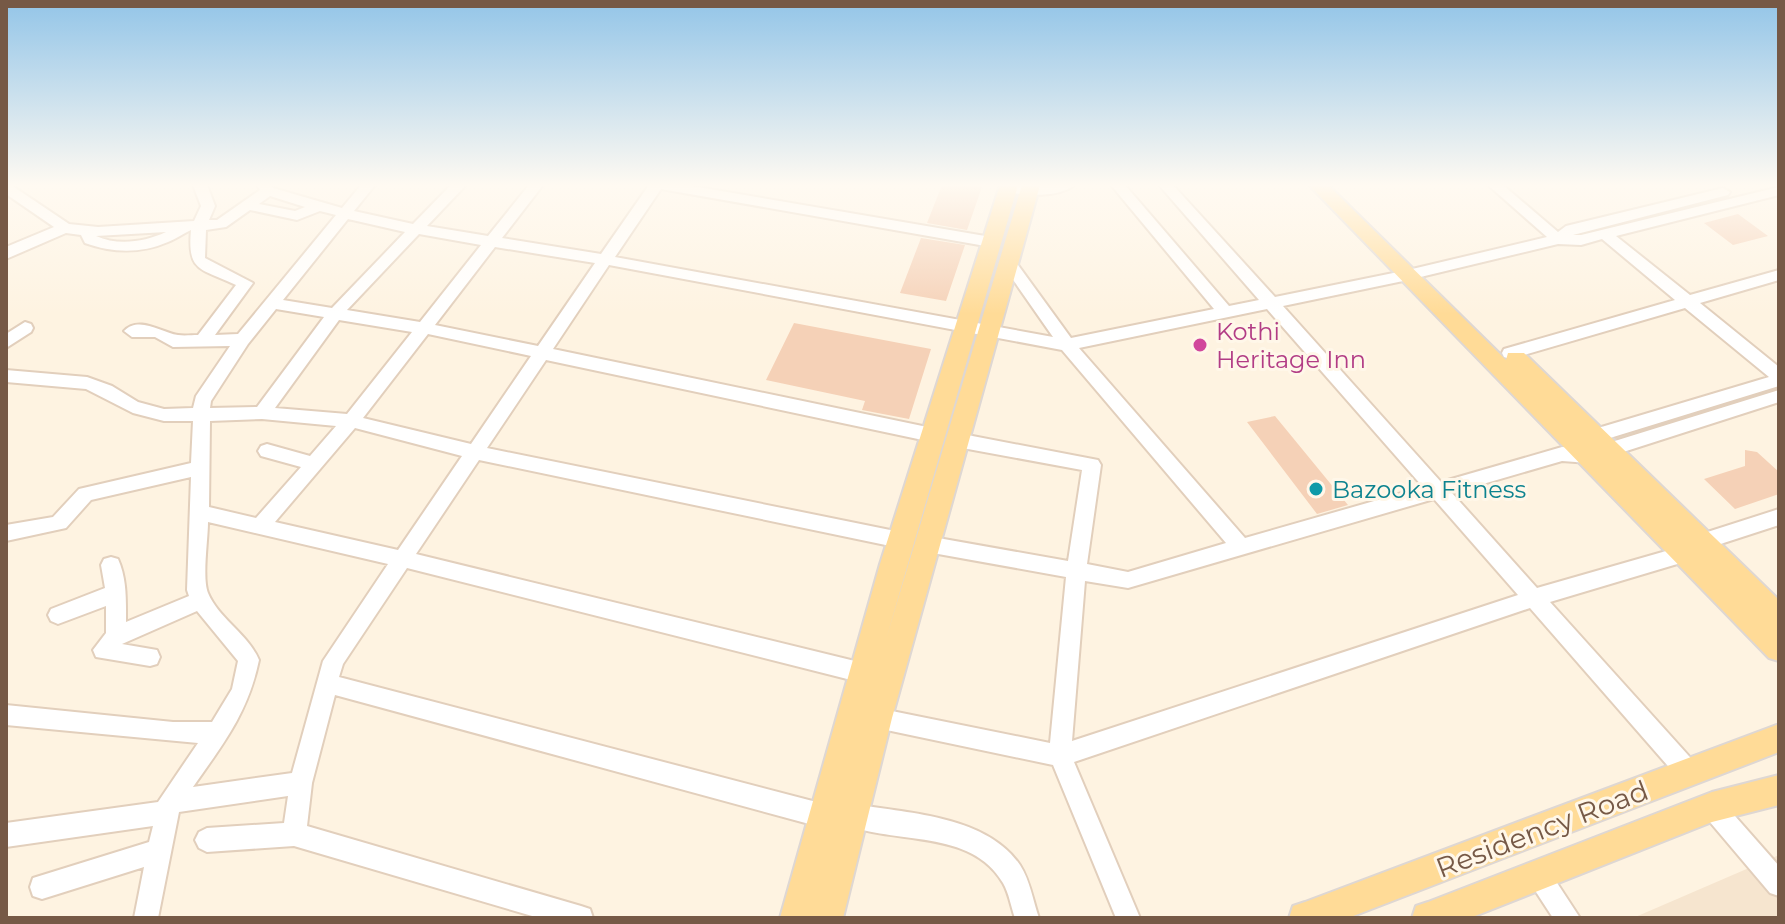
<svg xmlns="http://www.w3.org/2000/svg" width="1785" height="924" font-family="Montserrat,sans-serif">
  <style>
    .residential { fill: #f6e5cf }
    .building { fill: #f5d1b7 }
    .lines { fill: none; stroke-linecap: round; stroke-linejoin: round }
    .minor-casing { stroke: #e2cfbc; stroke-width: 4 }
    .major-casing { stroke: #ded7d3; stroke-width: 4 }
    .minor { fill: #fff; fill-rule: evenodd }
    .major { fill: #ffdb97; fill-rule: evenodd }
    .hotel-dot { fill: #d1479c; stroke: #fff7e9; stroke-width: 3 }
    .culture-dot { fill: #0f9aa8; stroke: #fff7e9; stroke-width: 3 }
    .labels { text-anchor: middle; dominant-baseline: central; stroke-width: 6; stroke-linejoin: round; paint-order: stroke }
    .hotel-label { font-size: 24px; fill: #b23c85; stroke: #fff7e9; text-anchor: start }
    .culture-label { font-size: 24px; fill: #0d838f; stroke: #fff7e9; text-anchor: start }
    .near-street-label { font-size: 28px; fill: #765946; stroke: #fff7e9 }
  </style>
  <rect width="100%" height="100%" fill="#fef3e1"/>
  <path class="residential" d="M1779,855V918H1633Z"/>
  <path class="building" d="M942,185L982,187L967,230L927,223Z
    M1738,214L1768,236L1733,245L1704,223Z
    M921,238L965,245L946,301L900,293Z
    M794,323L931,349L909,419L862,410L865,401L766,380Z
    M1275,416L1348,505L1317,514L1247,422Z
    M1745,450L1757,452L1779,472V494L1735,509L1704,479L1745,466Z"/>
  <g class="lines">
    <defs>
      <path id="minor" d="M6,185H11L69,224L98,227L194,221L201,206L193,185H207L215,206L209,220H217L260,190L257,185H271L273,188L342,208L361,185H375L354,211L413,224L451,185H466L427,226L488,236L529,185H543L502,238L601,254L649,185H686L991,237L998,242L991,247L661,189L615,257L1053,337L1000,261L1008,256L1013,258L1071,338L1214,309L1111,185H1125L1229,306L1259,300L1159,185H1173L1275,297L1408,270L1547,237L1488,185H1503L1558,232L1566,226L1723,188L1730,192L1728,195L1573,235H1581L1779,187V195L1616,236L1690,295L1779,270V280L1700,303L1779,367V386L1584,446L1575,439L1578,434L1769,377L1685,308L1510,359L1504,357L1502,353L1504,349L1675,300L1602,239L1581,245L1558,244L1408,280L1283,306L1441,482L1562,447L1589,449L1779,390V402L1589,463L1562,461L1452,493L1537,588L1687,545L1694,547L1697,553L1694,559L1550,602L1697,765L1700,773L1697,781L1689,784L1681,781L1530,608L1074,762L1140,918H1116L1053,765L877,728L869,725L866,718L869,711L877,708L1050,743L1066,577L927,552L920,550L917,544L920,538L927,536L1068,561L1082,470L957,447L948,440L957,433L1098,460L1101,465L1087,564L1128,572L1226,543L1062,350L609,265L553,349L932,428L941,435L932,442L546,360L487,448L900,532L907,534L910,540L907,546L900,548L479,460L416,554L863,663L870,666L874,673L870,680L863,683L407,568L343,664L339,677L824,804L832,808L836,816L832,824L824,828L335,695L312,783L307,826L581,906L590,909L593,918H539L294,846L207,852L199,848L195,840L199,832L207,828L284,823L288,796L179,812L158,918H134L144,867L42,899L33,896L30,887L33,878L149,842L153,826L6,847V823L158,802L198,743L6,725V705L173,722H212L232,689L238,661L197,611L122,644L157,650L160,657L157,664L150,666L96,657L93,650L106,633V606L58,624L51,621L48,615L51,609L105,588L101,565L104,559L111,557L118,559C127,579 126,601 126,622L189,596L187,590L191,477L91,500L66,528L6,541V525L53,517L79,489L191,463L193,421H164L133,413L86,389L6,382V370L87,377L112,386L138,402L164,409L193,408L196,396L230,346L173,347L155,337H132L124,331C139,315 162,333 178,335C184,336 192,335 198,335L236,285C201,268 187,273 191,230C184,233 176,239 168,242C140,254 113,253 85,243L81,235L66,233L6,259V247L54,227L6,194ZM270,196L305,207L295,211L259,204ZM250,210L297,220L320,211L336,215L238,334L215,335L253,283L205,258L206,230L226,227ZM348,219L405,232L332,308L283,300ZM166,232C144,242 118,246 96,236ZM419,234L481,245L420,322L347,310ZM495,247L595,263L538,346L435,325ZM276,309L324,317L257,407L210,408L211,401L248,344ZM1267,309L1423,487L1245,538L1079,348ZM339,320L412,332L347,414L275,408ZM428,334L531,356L471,444L363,418ZM262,419L336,426L310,456L267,444L261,446L258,451L261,456L301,467L256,518L209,507L210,421ZM355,428L462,456L398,550L275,522ZM1434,499L1518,595L1072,741L1085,581L1128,588ZM208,522L388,564L323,661L292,773L193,787C223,744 248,713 259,660C248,634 219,619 208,593C202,578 208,540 208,522Z
        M1004,185H1075C1058,198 1024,196 1003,191L1001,188Z
        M25,322L31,324L33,328L31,332L6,348V334Z
        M1779,509V525L1702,550L1695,548L1692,542L1695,536Z
        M1712,796L1720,799L1779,866V896L1770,893L1704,815L1700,807L1704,799Z
        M852,804C906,813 986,815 1020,865C1030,880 1033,901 1039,918H1015C1011,907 1009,893 1003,883C971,828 894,845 844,824L840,816L844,808Z
        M1537,863L1546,866L1580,918H1553L1525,875L1528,866Z"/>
      <path id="major" d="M1000,185H1018L887,636L1022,185H1040L892,718L843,918H780L880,564Z
        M1309,185H1328L1506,360L1508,353H1524L1779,600V661L1769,658Z
        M1779,724V752L1348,918H1289L1293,906L1305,902Z
        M1779,775V805L1712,822L1470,918H1412L1416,906L1428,902L1712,792Z"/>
    </defs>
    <use href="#minor" class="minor-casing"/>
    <use href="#major" class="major-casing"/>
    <use href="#minor" class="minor"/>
    <use href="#major" class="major"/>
  </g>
  <linearGradient id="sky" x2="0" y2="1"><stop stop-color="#93c5e8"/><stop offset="0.59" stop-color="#fffaf2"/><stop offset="1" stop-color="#fffaf2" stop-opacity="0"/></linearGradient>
  <rect width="1785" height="314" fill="url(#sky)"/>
  <circle class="hotel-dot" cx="1200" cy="345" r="8"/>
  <circle class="culture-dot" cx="1316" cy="489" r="8"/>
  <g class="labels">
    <g class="hotel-label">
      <text x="1216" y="331">Kothi<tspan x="1216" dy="28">Heritage Inn</tspan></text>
    </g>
    <g class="culture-label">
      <text x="1332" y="489">Bazooka Fitness</text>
    </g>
    <g class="near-street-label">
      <text transform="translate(1542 829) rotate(-21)">Residency Road</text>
    </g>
  </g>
  <rect width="1785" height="924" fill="none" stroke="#765946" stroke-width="16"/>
</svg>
